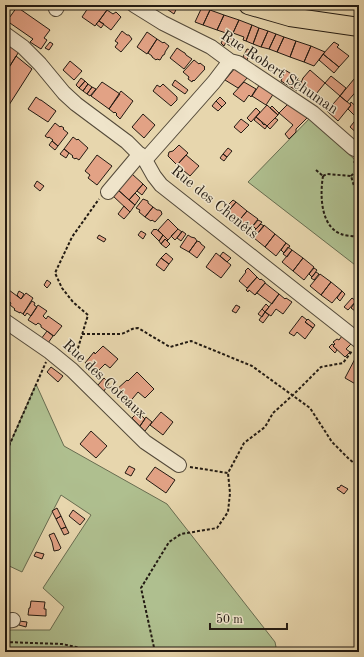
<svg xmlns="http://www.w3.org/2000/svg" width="364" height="657" font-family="'Old Standard TT',serif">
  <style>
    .green { fill: #afbf8f; stroke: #686c50 }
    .building { fill: #e2a285; stroke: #221a12 }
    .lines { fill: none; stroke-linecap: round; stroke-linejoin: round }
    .minor-casing { stroke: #534939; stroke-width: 16 }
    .major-casing { stroke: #221a12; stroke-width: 20 }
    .path { stroke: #221a12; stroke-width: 2; stroke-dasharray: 3 2; stroke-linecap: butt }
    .minor { stroke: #efe4ca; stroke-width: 14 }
    .major { stroke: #e7d6ad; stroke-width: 18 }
    .rail { stroke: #221a12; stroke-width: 3; stroke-dasharray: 7 7; stroke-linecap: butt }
    .labels { text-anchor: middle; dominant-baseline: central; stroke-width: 3; stroke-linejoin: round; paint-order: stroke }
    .street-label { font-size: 15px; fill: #221a12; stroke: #efe4ca }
  </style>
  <rect width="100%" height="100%" fill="#e7d6ad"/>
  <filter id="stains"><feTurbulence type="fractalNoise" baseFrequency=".005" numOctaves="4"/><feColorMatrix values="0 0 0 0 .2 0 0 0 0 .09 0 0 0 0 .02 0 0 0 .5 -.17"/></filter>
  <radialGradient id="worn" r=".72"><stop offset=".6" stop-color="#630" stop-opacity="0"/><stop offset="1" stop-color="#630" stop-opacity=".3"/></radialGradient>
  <path class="green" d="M310,118L355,160L353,162L359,168V268L248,182Z
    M36,384L64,446L167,504L275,642L277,652H5V630H50L64,607L43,588L91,515L61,495L22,572L5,564V455Z"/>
  <path class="building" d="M93,5H102L107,10L95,26L82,17L88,8L90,9Z
    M161,5H178L174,14Z
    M17,7L50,30L44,38L47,40L41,49L30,42L33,39L7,21Z
    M202,7L210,10L203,25L195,22Z
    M107,10L113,14L116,12L121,17L111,30L99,21Z
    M210,10L224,15L217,30L203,25Z
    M224,15L239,20L232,35L217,30Z
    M239,20L252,25L246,41L243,40L244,37L233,33Z
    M99,21L104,24L101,28L96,24Z
    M252,25L259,28L253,44L246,41Z
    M259,28L268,31L261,47L253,44Z
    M122,31L127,35H129L132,39L121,52L115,47L118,43L115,41Z
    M268,31L276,34L269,49L261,47Z
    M147,32L157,39L147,54L137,47Z
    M276,34L284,37L277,52L269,49Z
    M225,36L228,38L224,46L221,43Z
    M231,37L235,40L232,47L227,44Z
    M284,37L296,41L290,57L277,52Z
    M157,39L163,43L164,42L169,46L165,52V53L164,55H163L160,60L157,59L156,60L152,57V56L148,53Z
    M296,41L311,46L304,62L290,57Z
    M7,42L20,50L8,69L5,67V46Z
    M50,42L53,44L49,50L45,48Z
    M334,42L339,45L337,47L349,56L339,67L323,54L333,43Z
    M311,46L325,52L314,66L304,62Z
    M177,48L183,52L185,53L186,55L192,59L184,69L170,58Z
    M247,49L251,50L247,60L243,57Z
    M323,54L339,67L334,73L319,60Z
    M16,56L32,69L9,105L5,103V67L8,69Z
    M194,60L199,64L200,63L205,67L204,68L205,69L194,81L193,80L192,82L188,79L189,77L183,72Z
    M70,61L82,71L74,80L63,70Z
    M235,68L248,77L238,88L225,80Z
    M285,70L298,78L294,89L281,81Z
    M310,70L325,83L312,99L299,88L303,78Z
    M359,73V88L347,102L340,96Z
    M331,76L346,88L340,96L325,83Z
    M81,78L85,81L79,88L76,85Z
    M175,80L188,90L185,94L172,85Z
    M297,80L301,82L297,91L294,89Z
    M85,81L88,84L83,91L79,88Z
    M102,82L120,94L109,109L91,96Z
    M244,82L256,89L251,97L249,95L244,102L233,94Z
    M88,84L92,87L87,94L83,91Z
    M163,84L177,97V100L171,106L153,91L157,85L160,87Z
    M260,84L274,93L266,105L252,96Z
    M92,87L96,89L90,96L87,94Z
    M121,91L133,101L120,119L116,115L117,114L115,112L114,113L109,109Z
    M340,96L351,105L338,121L327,111Z
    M36,97L40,100H41L56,111L48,122L28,109Z
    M220,97L226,103L222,107L216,101Z
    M216,101L222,107L218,111L212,106Z
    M351,102L359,109L354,115L348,109L351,105L350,104Z
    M289,103L309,116L296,129V132L289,139L285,134L293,125L279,113Z
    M267,105L278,115L267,126L256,117Z
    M272,106L279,113L278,115L270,108Z
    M256,108L260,112L251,122L247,118Z
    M143,114L155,125L144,138L132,127Z
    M256,117L262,122V123L264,125L265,124L267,126L265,129L254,120Z
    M358,117L359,118V135L350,127Z
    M275,118L278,120L270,129L267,126Z
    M241,119L249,125L241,133L234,127Z
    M55,123L60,127L61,126L64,128L63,129L68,133L58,146L52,141L53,140L49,137L48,138L45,136Z
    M73,137L77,140L78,139L88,148L79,160L76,158L75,159L72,157L73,156L64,149Z
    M52,141L58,146L55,150L49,145Z
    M179,145L188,153L177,165L168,156L169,152L173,151Z
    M228,148L232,151L227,157L223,154Z
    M64,149L69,153L66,158L60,154Z
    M223,154L227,157L224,161L220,158Z
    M97,155L112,166L97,185L88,178L90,175L85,171Z
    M186,155L199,166L190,176L177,165Z
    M132,174L143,184L129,200L117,189Z
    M37,181L44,186L40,191L34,186Z
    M143,184L147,188L142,195L137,191Z
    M117,189L135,205L130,212L112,195Z
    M135,193L140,198L135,205L129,200Z
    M143,199L148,201V203L153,207L145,217L139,212L140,210L136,208Z
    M233,200L236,202L230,209L227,206Z
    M236,202L247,211L237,223L226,214Z
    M124,206L130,212L124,219L118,214Z
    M153,207L157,210H159L161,211L162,214L155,222L152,220L151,221L145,217Z
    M247,211L258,219L248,232L237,223Z
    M168,219L178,229L168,240L158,230Z
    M258,220L262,222L256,229L253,226Z
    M261,224L264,226L258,233L255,230Z
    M264,225L275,234L265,247L254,238Z
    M154,229L155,230L156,229L163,235L159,241L151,233Z
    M178,229L182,232L175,240L171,236Z
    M141,231L146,234L143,239L138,235Z
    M182,231L186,234L181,241L177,238Z
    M275,234L286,243L276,256L265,247Z
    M99,235L106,239L104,242L97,238Z
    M163,235L168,240L167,241L165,239L161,244L159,241Z
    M188,235L191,237L195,238L197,241L189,252L180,247Z
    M165,239L170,244L166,248L161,244Z
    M197,241L200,242L201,244L205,247L197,258L189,252Z
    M286,243L290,246L284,253L281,250Z
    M288,247L292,250L287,257L283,254Z
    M292,250L303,258L293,271L282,262Z
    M223,252L231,258L227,262L220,256Z
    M166,253L173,259L169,264L161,258Z
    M216,253L231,265L221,278L206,267Z
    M161,258L169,264L164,271L156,265Z
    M303,258L314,267L304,280L293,271Z
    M248,268L257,277L247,288L239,281L246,272L245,271Z
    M314,268L317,270L312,277L309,274Z
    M316,272L319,274L314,280L311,278Z
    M320,274L331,282L321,295L310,286Z
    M257,277L260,280L261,279L265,282V283L255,295L249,290L248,292L246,290Z
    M47,280L51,283L47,288L44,285Z
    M331,282L342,291L332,303L321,295Z
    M265,283L279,294L272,304L257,293L255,295Z
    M9,290L21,299L26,293L33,298L23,314L20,312V313L14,310L15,309L10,305L11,303L5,298V296Z
    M19,291L24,294L21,299L17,295Z
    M342,291L345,294L340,301L337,298Z
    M279,294L285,299L286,298L292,302L283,314L276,309L271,316L265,312Z
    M359,297V314L351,308Z
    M352,298L356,301L348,310L344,307Z
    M32,301L35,303L34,305L37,307L31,316L27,313L25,316L23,314Z
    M266,304L269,307L265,312L262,309Z
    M38,305L47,311L43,316L46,319L48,316L62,326L54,336L41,327V325L38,323L36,325L28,320Z
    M236,305L240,307L236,313L232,311Z
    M262,309L265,312L262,317L258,314Z
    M265,312L269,315L263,323L259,320Z
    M302,316L307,320L305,322L313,328L305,339L297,332L294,336L289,333Z
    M308,319L315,325L313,328L305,322Z
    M47,331L53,336L48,343L41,339Z
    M342,336L351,344L346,349L350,352L345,357L333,346L335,344L333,342L337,339L339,340Z
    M332,344L334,345L333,346L337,350L335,353L329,347Z
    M103,346L118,359L110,368L105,364L96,373L85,363L94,352L95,354Z
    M357,355L359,356V386L345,378Z
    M51,367L63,376L58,382L47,372Z
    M137,372L154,389L145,398L138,392L128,404L115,391L127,380L128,381Z
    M104,378L109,383L104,391L98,385Z
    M138,412L145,419L140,426L132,418Z
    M161,412L173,422L163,435L150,425Z
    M146,417L152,422L145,431L140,426Z
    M91,431L107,446L96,458L80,444Z
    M129,466L135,469L131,476L125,473Z
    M155,467L175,480L166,493L146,479Z
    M341,485L348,489L344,494L337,489L338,487L339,488Z
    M57,508L61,516L56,519L52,511Z
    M73,510L85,519L80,525L69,516Z
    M61,516L66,527L61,529L56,519Z
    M66,527L69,533L64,535L61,529Z
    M54,533L61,548L59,550L54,551L52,542L49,535Z
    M36,552L44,554L42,559L34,556Z
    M31,601L45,602L44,609H46V616L28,615L29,608H30Z
    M19,621L27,622L26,627L19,625Z"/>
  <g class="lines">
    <defs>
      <path id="minor" d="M134,5L163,23L211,47L230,61L238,63L313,113L353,148L359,151
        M56,9L58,5
        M5,34L23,47L40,64L64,93L76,104L127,142L145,160L154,176L161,185L359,341
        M145,160L214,82L230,61
        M108,192L140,154
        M5,321L50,352L72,370L145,442L179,465
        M5,621L13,620"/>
      <path id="major" d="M248,5L290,17L359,27"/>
    </defs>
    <use href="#minor" class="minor-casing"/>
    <use href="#major" class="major-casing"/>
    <path class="path" d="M316,170L323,176
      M323,176C320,194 320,226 341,234C346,236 353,236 359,237
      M323,176L327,174L351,176L354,186L359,192
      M351,176L359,168
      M82,334H121C129,332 130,328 138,328L170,347L191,341L252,366L310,408L332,442L349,459L359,467
      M75,358L88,315L73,302L62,288L55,273L72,237L99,199
      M5,455L46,362
      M190,467L228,473L244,443L265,427L273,413L293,395L321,367L343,363L352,351
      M5,642L62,644L76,647L86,652
      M155,652L141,588L169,542L181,534L217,528L228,512L230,493L228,473"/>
    <use href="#minor" class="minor"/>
    <use href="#major" class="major"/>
    <path class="rail" d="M357,5H359"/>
  </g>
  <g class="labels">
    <g class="street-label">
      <text transform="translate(279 73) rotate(34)">Rue Robert Schuman</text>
      <text transform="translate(214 203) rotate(39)">Rue des Chenêts</text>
      <text transform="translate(104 380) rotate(43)">Rue des Coteaux</text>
    </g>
  </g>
  <rect width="364" height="657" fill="none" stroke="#e7d6ad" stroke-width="20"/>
  <rect x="6" y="6" width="352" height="645" fill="none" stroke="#221a12" stroke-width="2"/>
  <rect x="10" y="10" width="344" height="637" fill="none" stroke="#221a12"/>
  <path d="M210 623v6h77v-6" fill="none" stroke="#221a12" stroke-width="2"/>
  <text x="216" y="623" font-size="12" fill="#221a12" stroke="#efe4ca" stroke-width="3" paint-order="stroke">50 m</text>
  <rect width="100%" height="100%" filter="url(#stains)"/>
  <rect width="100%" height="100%" fill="url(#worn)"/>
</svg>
